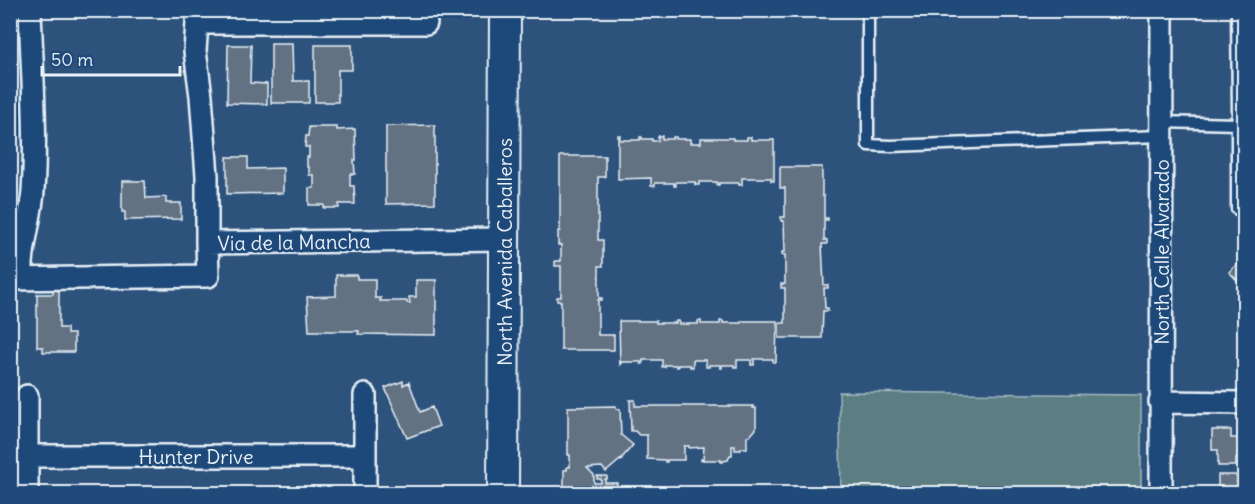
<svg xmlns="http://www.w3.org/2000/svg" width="1255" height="504" font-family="Delius,sans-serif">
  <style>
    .green { fill: #5b7e83; stroke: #a2b8be; stroke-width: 1.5 }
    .building { fill: #637283; stroke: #e8f1f8; stroke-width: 1.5 }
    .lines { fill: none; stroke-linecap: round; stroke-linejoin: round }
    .lane-casing { stroke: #e8f1f8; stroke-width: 15 }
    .street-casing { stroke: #e8f1f8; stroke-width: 26 }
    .secondary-casing { stroke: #e8f1f8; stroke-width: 34 }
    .lane { stroke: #1f4a7a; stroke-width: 10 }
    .street { stroke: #1f4a7a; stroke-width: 21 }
    .secondary { stroke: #1f4a7a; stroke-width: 30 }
    .labels { text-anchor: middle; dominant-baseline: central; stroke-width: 5; stroke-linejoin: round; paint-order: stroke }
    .street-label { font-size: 20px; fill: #e8f1f8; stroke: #1f4a7a }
  </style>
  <rect width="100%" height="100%" fill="#2d527c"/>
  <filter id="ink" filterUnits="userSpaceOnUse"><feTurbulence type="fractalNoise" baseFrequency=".0167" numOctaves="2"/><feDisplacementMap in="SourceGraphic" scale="12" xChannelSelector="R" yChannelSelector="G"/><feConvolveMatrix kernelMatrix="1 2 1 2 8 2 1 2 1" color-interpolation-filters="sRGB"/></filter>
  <g filter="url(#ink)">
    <path class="green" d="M839,392L1141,395V493H841Z"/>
    <path class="building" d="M271,43H292L293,81H309V103H271Z
      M228,45H251L250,83L267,84V104L227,103Z
      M315,45H352V70H338V102H315Z
      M435,125V203L386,204V126Z
      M309,127H337V130L355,129L356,160H354L355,174H350V186H354L355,204H339V208H324V205H309V188H314V175H309V167H307V157H309V147H305L306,136H308Z
      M618,135H620V140H640V137H642V139H652V141H658V136H662V139H673V137H676V139H690V143H701V138H733V140H747V137H751V140H774V181H771V178H742V185H739V183H719V185H717V182H699V185H695V182H676V186H674V183H655V186H651V178L618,179Z
      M560,156H605V177H598V240H603V266H599V298H602V300H598V335H614V350H561V301H557V297H561V266H555V261H561V245H558V231H560Z
      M227,157H248V169L283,168V193L227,194Z
      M780,167H822V196H824V218H828V220H824V240H827V244H822L824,285H828V288H824L825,308H828V311H823L822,338H779V323H785V288H781V284H785V255H782V252H785L784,221H781V217H785V188H780Z
      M122,181H145L146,198L166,197V203H181V219L125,220V212H122Z
      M1244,257V295L1237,288L1241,284L1229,272Z
      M336,275H357V279H375V298H381L380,301H407V303H410L409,297H416V280H436V335L358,334L359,331H309L307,297L336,296Z
      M53,289H59V328H67V334H74V352H43V347H37V294H53Z
      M619,321H656V323H676V321H679V324H698V321H701V324H720V321H723V323H741V321H777L776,362H773V359H754V365H751V360H737V367H734V365H722V368H720V365H709V367H706V360H693V367H690V365H678V367H676V365H665V367H662V360H643V364H641V362H621V364L620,365Z
      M403,381V385L409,382L420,412L432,407L439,426L407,438L385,388Z
      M630,400H635V406H754L753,408H756V429L750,436H747V448H741V450H735V446H732V455H730L728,460L723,461V462H721V460H701V459H703L704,447L689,448V446H684V460H667V462H665V460L647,459V435H639L635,431H631Z
      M616,406V409H620L621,435L633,445L621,459L622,460L621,461L620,460L606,472L602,467L587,468L594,475V483H601V479H597V476H607V479H605V483H617V494H564V470H567V467H570V455H568V407Z
      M1212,430H1231V438H1244V462L1243,458H1236V466H1218V450H1212Z
      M1218,475H1235L1237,477V483H1241V486H1244V494H1216V492H1218Z"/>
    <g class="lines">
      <defs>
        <path id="lane" d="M868,10V145L891,146L1161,136
          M1161,122L1237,124L1238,114L1237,10
          M1237,124V209"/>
        <path id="street" d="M200,10L197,23L195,51L201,96L207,176V243
          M197,23H426
          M10,279L208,276L207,243L504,239
          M22,279C20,249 31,221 33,191C37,132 32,70 30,10
          M27,396V494
          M1160,402L1244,403
          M27,456H365
          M365,494V395
          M1161,494L1162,10"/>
        <path id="secondary" d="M503,494L505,10"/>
      </defs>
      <use href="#lane" class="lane-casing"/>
      <use href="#street" class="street-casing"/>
      <use href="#secondary" class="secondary-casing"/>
      <use href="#lane" class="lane"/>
      <use href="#street" class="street"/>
      <use href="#secondary" class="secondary"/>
    </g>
  </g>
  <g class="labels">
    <g class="street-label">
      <text transform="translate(294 242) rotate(-1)">Via de la Mancha</text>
      <text transform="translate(504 252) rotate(-90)">North Avenida Caballeros</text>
      <text transform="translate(1161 252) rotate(-90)">North Calle Alvarado</text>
      <text x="196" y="456">Hunter Drive</text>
    </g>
  </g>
  <rect width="1255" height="504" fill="none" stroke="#1f4a7a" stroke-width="36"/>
  <rect x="18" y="18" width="1219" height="468" fill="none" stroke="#e8f1f8" stroke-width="2" filter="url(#ink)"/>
  <path d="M42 66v9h138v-9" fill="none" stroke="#e8f1f8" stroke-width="3"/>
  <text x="51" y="66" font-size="18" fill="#e8f1f8" stroke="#1f4a7a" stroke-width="4.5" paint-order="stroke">50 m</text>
</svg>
